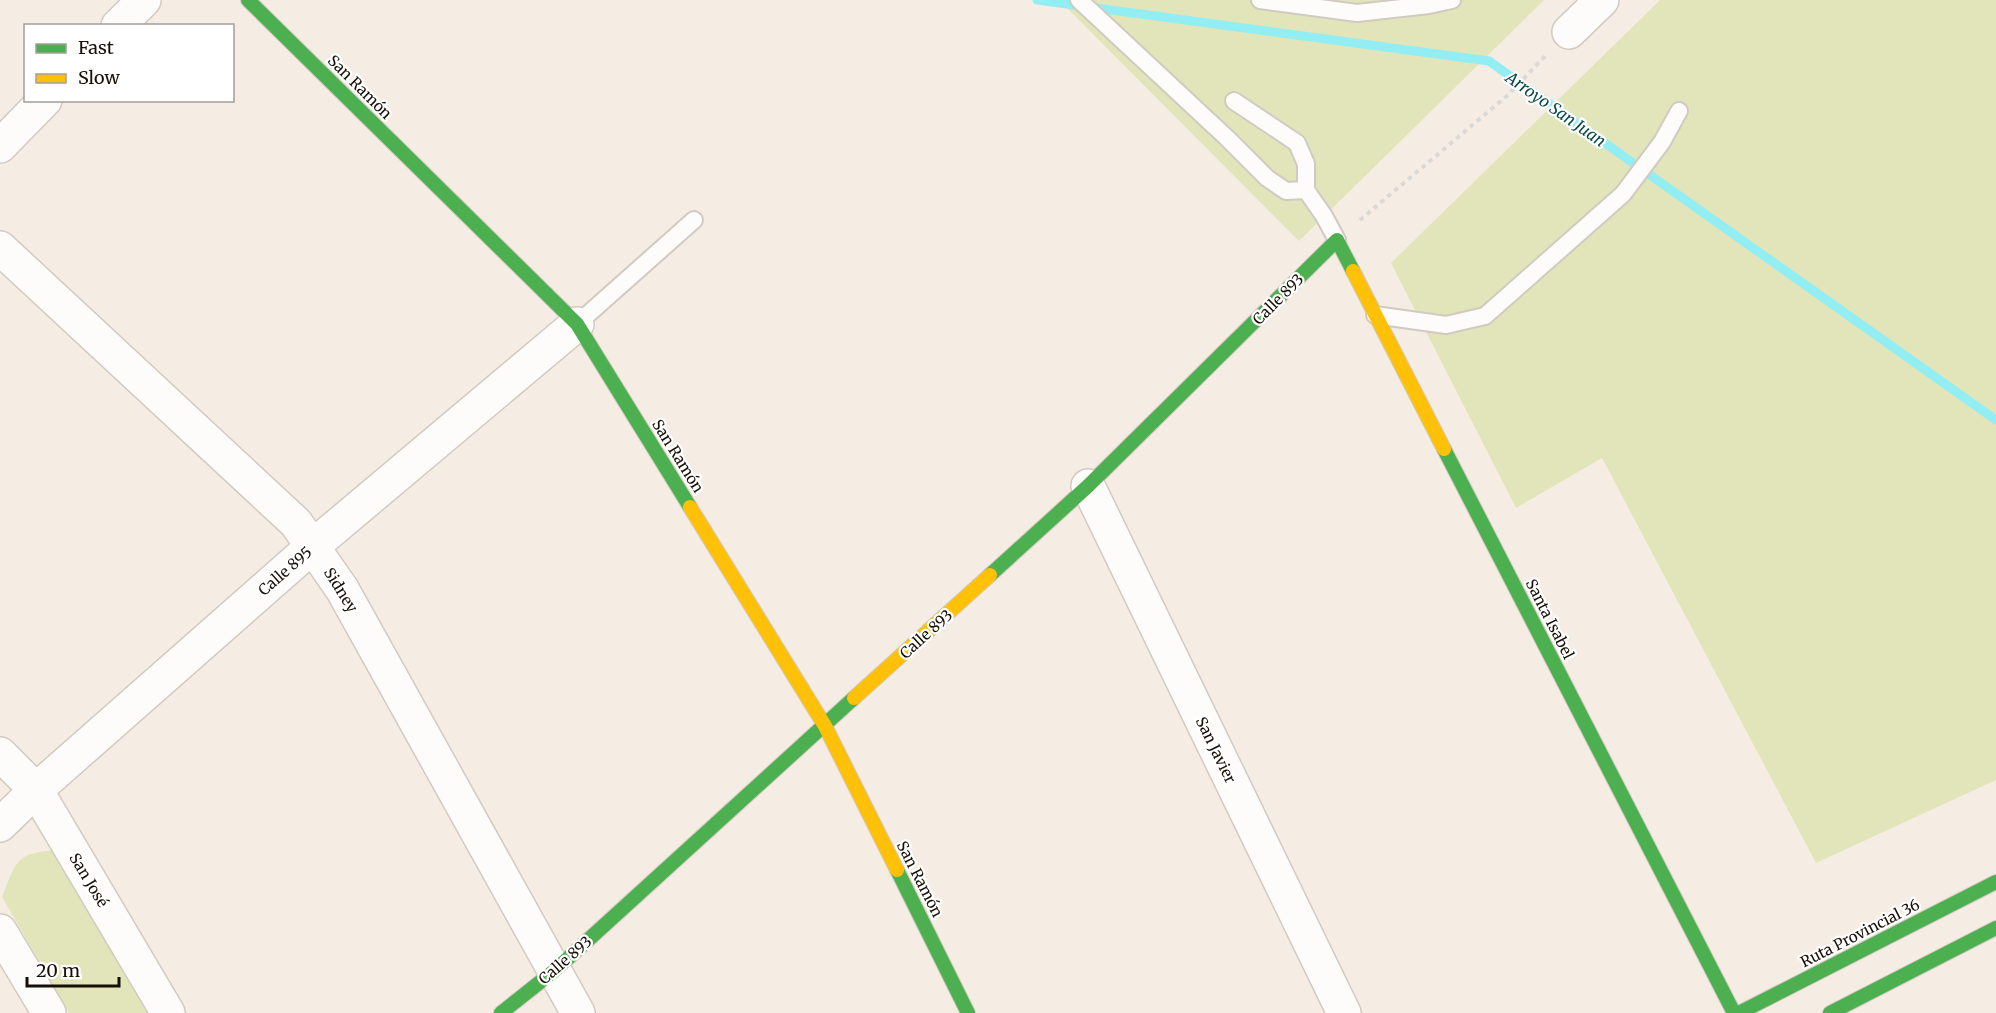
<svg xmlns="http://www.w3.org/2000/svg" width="1996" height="1013" font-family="Merriweather,serif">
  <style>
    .green { fill: #e1e5b9 }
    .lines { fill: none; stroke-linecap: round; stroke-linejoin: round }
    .stream { stroke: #92eef2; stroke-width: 9 }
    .lane-casing { stroke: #d2cac1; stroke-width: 20 }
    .street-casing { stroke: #d2cac1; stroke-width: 36 }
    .fast-casing { stroke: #d2cac1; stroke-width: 16 }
    .slow-casing { stroke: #d2cac1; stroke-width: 16 }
    .path { stroke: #dbd9d6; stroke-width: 4; stroke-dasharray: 4.5 4.5; stroke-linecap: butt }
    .lane { stroke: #fefcfb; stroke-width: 16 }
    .street { stroke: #fefcfb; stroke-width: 33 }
    .fast { stroke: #4caf50; stroke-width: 14 }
    .slow { stroke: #ffc107; stroke-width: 14 }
    .labels { text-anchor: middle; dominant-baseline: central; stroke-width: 4.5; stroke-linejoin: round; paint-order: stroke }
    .street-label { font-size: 15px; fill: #170f06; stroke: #fff }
    .water-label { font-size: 16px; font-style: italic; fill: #0a494d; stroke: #fff }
  </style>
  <rect width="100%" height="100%" fill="#f5ede4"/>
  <path class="green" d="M1059,0H1544L1299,241Z
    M1660,0H1996V780L1816,863L1602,458L1516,508L1391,263Z
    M56,850L152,1013H69L2,897C16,862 15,853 56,850Z"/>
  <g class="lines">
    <path class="stream" d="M1037,0L1489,61L1996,420"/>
    <defs>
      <path id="lane" d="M1079,0L1227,138L1267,178L1286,191L1306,190
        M1260,0L1357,13L1429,5L1452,0
        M1234,101L1297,143L1306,164V190L1324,216L1337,240
        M1375,315L1446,325L1485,316L1623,194L1662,142L1679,111
        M577,324L694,220"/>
      <path id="street" d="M118,26L144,0
        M1569,32L1602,0
        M0,146L45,100
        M0,248L296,523L342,589L578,1013
        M1088,486L1344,1013
        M0,754L36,790L168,1013
        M0,825L36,790L313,546L577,324
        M0,931L49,1013"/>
      <path id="fast" d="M248,0L577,324L690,507
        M1444,449L1734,1013
        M990,575L1088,486L1337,240L1353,271
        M897,870L968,1013
        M501,1013L554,971L854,698
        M1739,1013L1996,882
        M1830,1013L1996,928"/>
      <path id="slow" d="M1353,271L1444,449
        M690,507L825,726L897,870
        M854,698L990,575"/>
    </defs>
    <use href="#lane" class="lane-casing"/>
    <use href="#street" class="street-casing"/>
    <use href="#fast" class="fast-casing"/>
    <use href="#slow" class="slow-casing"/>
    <path class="path" d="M1360,220L1508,95L1547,54"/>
    <use href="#lane" class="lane"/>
    <use href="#street" class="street"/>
    <use href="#fast" class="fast"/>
    <use href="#slow" class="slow"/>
  </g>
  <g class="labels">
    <g class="street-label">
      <text transform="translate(360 87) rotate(45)">San Ramón</text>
      <text transform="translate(1278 299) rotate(-45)">Calle 893</text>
      <text transform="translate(678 456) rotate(58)">San Ramón</text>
      <text transform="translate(285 571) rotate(-41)">Calle 895</text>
      <text transform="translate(341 590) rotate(58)">Sidney</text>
      <text transform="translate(1550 619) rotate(63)">Santa Isabel</text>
      <text transform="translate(926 634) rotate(-42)">Calle 893</text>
      <text transform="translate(1216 750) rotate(64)">San Javier</text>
      <text transform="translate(920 879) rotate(63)">San Ramón</text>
      <text transform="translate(89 880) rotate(59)">San José</text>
      <text transform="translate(1860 933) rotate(-27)">Ruta Provincial 36</text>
      <text transform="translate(565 960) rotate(-41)">Calle 893</text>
    </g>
    <g class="water-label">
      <text transform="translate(1556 109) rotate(35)">Arroyo San Juan</text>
    </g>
  </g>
  <rect x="24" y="24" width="210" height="78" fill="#ffffff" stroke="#a29f9b" stroke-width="1.5"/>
  <rect x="36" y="44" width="30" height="9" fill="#4caf50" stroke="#a29f9b" stroke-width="1.5"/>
  <text x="78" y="54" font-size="18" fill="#170f06">Fast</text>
  <rect x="36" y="74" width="30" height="9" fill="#ffc107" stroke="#a29f9b" stroke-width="1.5"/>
  <text x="78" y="84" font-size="18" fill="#170f06">Slow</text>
  <path d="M27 977v9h92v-9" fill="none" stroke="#170f06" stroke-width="3"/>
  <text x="36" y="977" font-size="18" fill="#170f06" stroke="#ffffff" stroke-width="4.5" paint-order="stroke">20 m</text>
</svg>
